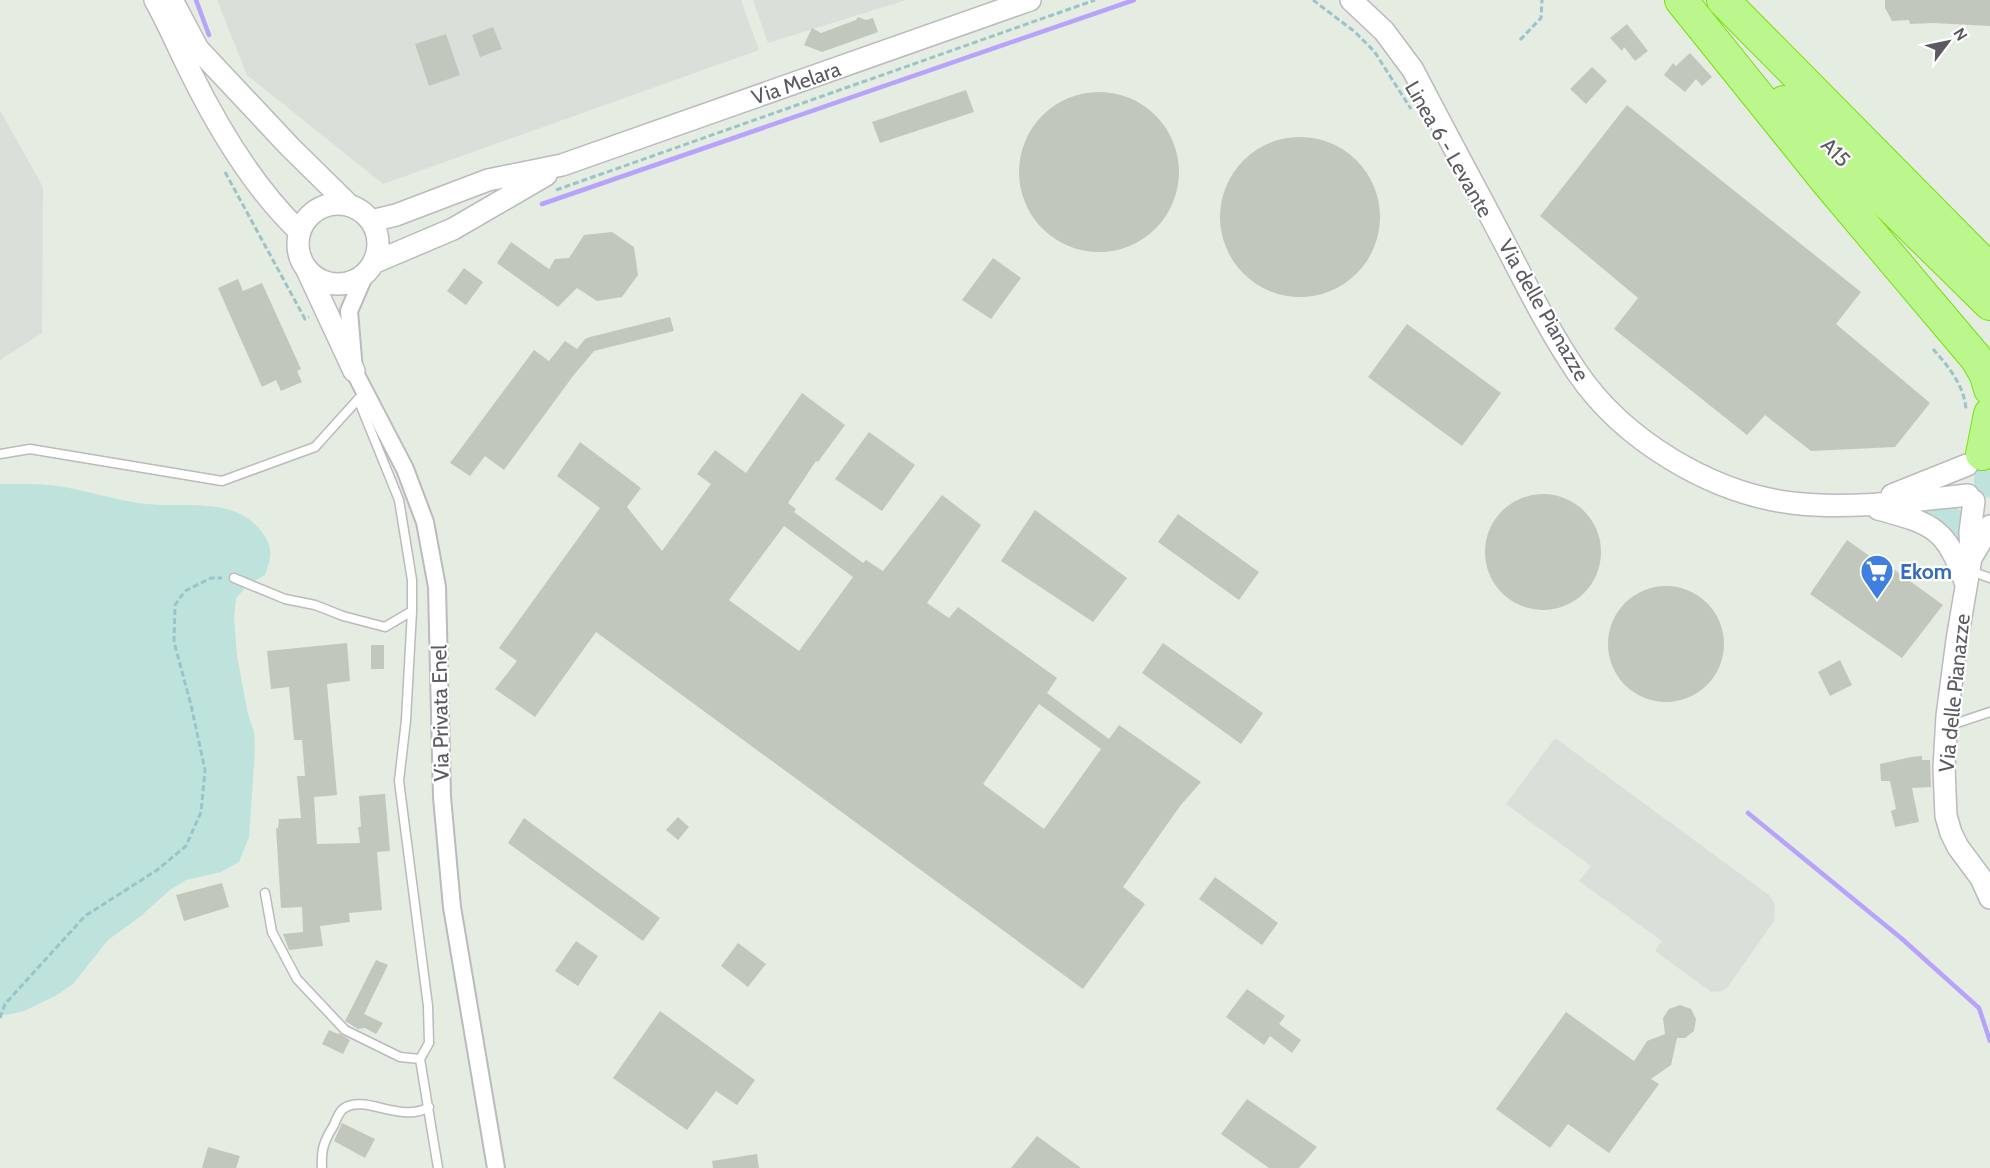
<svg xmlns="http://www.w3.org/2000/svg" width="1990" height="1168" font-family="Cabin,sans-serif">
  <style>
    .industrial { fill: #dbdfd9 }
    .green { fill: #bee3dc }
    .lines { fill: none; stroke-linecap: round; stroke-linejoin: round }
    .stream { stroke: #b8a3fa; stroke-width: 4.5 }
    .building { fill: #c2c7bd; fill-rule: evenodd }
    .service-casing { stroke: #bcb9bf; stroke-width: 11 }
    .minor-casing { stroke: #bcb9bf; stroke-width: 20 }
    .tertiary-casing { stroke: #bcb9bf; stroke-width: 24 }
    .motorway-casing { stroke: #77e10c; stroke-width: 34 }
    .path { stroke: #9bc4c8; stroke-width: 3; stroke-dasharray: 6 3; stroke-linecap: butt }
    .service { stroke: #fff; stroke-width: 8 }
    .minor { stroke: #fff; stroke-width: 16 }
    .tertiary { stroke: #fff; stroke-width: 21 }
    .motorway { stroke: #bcf78d; stroke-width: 32 }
    .labels { text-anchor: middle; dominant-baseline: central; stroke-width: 4.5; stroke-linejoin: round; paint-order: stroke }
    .street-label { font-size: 21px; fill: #5c5a61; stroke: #fff }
    .shop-label { font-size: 21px; font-weight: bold; fill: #366cbe; stroke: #fff; text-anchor: start }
  </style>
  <rect width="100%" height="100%" fill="#e5ece1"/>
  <path class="industrial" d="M217,0H741L759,50L383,184L247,75Z
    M753,0H906L768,43Z
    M0,110L43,187L42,333L0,360Z
    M1555,738L1769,895L1774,902L1775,910L1774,921L1727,988L1722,991L1711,992L1655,951L1662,941L1579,881L1591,866L1506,804Z"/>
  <path class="green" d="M1990,461V498C1975,495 1970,482 1977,468Z
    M0,484C21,484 43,483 64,487C91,492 119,501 146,504C185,508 235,496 262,532C274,549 271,557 265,575L249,584L236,598L234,617L237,656L248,714L254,732L255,750L249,837L239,862L221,872L186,880L170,890L141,916L108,940L73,984L57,995L24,1011L6,1015H0Z
    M1953,505L1963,513L1962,557L1914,508Z"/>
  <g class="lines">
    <path class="stream" d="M196,0L209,35
      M542,204L1134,0
      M1748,813L1901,938L1979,1008L1990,1041"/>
  </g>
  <path class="building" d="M1885,0H1990V26L1933,23L1910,24L1909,20L1892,21L1885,8Z
    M858,17L866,20L873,18L878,32L822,52L804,45L812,28L821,33L856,20Z
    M1627,24L1648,51L1635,61L1624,47L1622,51L1610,38Z
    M493,27L502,49L480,57L472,35Z
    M446,34L460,75L429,86L415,44Z
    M1690,53L1712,77L1702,86L1696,79L1685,92L1664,75L1673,63L1676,66Z
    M1592,67L1607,81L1586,104L1570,89Z
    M966,90L974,112L880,143L872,122Z
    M1019 172a80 80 0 1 1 160 0a80 80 0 1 1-160 0Z
    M1627,105L1861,292L1836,324L1930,403L1895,447L1811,451L1765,415L1747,435L1614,329L1638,298L1540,216Z
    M1220 217a80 80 0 1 1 160 0a80 80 0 1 1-160 0Z
    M612,232L634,247L638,275L622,297L597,301L577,288L558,307L497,263L511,242L549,269L555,259L569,258L584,235Z
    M993,258L1021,278L991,319L962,300Z
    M464,268L483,282L466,305L447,291Z
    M238,279L243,291L262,283L301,369L297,371L302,382L281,391L276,380L262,387L218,288Z
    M670,317L674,331L594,351L573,376L504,470L485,456L470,476L450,463L534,350L549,361L565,341L577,349L585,339L590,337Z
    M1407,324L1501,393L1462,446L1368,377Z
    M802,393L845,425L818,462L816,461L788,503L796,509L794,512L863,563L866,560L883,571L942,495L981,525L927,603L949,618L958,607L1057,678L1047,693L1109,739L1119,725L1201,782L1180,806L1123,887L1145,904L1083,989L596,632L535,717L495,689L517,661L499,648L600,508L557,476L580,442L641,488L627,507L662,551L711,484L697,474L715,450L746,473ZM784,526L853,577L799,651L729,600ZM1039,704L1101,749L1044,829L983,784Z
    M869,432L915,465L882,511L835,479Z
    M1485 552a58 58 0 1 1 116 0a58 58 0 1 1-116 0Z
    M1035,510L1127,578L1093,622L1001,561Z
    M1178,514L1259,572L1239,600L1158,542Z
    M1847,540L1882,565L1885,563L1943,605L1902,658L1810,594Z
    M1608 644a58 58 0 1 1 116 0a58 58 0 1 1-116 0Z
    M347,643L350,681L327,684L337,795L314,797L317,844L360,843L358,827H361L359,796L385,794L390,851L377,852L382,910L349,913L350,922L320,926L323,946L289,950L283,934L303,932L302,907L281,908L276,828L278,829L279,819L301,818L297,776H305L302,740H294L289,687L271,689L267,651Z
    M1163,643L1263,713L1241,744L1142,673Z
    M371,645H384V669H371Z
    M1840,660L1852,685L1830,696L1818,672Z
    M1922,756V760H1930L1931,787L1912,788L1919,822L1895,827L1891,811L1896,809L1890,781H1881L1880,764L1911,757Z
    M678,817L689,827L678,840L666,830Z
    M524,818L660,918L643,941L508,843Z
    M1215,877L1278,923L1262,945L1199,899Z
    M222,883L229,907L184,921L176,895Z
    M576,941L598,956L578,986L555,971Z
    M738,943L766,964L748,987L721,966Z
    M376,960L388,965L364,1014L383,1023L376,1034L365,1028L358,1029L345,1021Z
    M1247,989L1285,1016L1279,1024L1301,1040L1292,1053L1270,1036L1264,1045L1226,1017Z
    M1680,1005L1691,1009L1696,1019L1694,1031L1685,1038H1677L1671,1065L1651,1079L1659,1084L1609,1153L1568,1124L1550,1148L1496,1109L1566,1012L1634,1061L1647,1041L1665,1034L1663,1018L1669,1009Z
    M660,1011L755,1080L737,1105L716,1091L687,1130L613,1078Z
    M329,1030L338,1034L339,1033L350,1040L343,1054L322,1044Z
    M1247,1099L1317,1147L1299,1168H1269L1221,1134Z
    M342,1123L375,1139L365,1158L334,1141Z
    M1037,1136L1081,1168H1011Z
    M208,1147L240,1156L236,1168H202Z
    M757,1154L759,1168H713L712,1161Z"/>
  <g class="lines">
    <defs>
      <path id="service" d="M0,454L30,449L222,481L315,447L361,396
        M1971,571L1990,578
        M234,578L285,599L315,605L343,616L385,627L412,611V580L399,500L358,399
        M1948,726L1990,712
        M265,893L272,932L297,979L345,1030L400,1057L420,1059L429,1043L428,1006L399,781L406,720L412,611
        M420,1059L438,1168
        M322,1168C321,1149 324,1141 334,1125C336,1120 339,1112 343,1109C364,1093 401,1124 429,1107"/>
      <path id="minor" d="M365,274L349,311L354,371L405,469L425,522L437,587L442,797L452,907L496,1168"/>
      <path id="tertiary" d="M155,0C168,23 178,47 190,71C218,128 253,187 299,231
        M172,0L198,49L290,147L349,205
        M1351,0L1384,31L1413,70C1443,128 1474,185 1504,242C1527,286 1549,331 1577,372C1623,440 1711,493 1792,503C1851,510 1910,501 1968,495
        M298 244a40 40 0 1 1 80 0a40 40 0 1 1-80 0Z
        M371,221L396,215L488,180L562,165L1030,0
        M373,263L453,229L546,175
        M307,270L354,371
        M1892,495L1967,465
        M1974,501L1970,532L1971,558L1957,640L1947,716L1944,768L1946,816L1951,833L1958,847L1981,878L1990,898
        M1878,509C1934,524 1946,528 1966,584
        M1971,558L1990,526"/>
      <path id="motorway" d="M1681,0L1829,184L1976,358L1986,375L1990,389
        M1723,0L1990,270
        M1784,102L1990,304
        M1982,454L1990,414"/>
    </defs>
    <use href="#service" class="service-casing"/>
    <use href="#minor" class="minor-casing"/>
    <use href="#tertiary" class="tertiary-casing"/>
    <use href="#motorway" class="motorway-casing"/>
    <path class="path" d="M1313,0L1355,32L1374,51L1411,109
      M1520,40L1541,18L1542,0
      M225,172L305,319L309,317
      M556,190L1095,0
      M1933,349C1948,366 1964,385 1966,409
      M0,1018L5,1004L85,916L157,870L186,846L201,812L205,770L191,705L174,642L175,605L185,591L211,578H222"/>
    <use href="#service" class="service"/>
    <use href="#minor" class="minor"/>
    <use href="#tertiary" class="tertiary"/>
    <use href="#motorway" class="motorway"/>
  </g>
  <defs>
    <symbol id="supermarket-pin" viewBox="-11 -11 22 30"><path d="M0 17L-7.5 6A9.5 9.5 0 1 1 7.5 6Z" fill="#3f7fe0" stroke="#fff"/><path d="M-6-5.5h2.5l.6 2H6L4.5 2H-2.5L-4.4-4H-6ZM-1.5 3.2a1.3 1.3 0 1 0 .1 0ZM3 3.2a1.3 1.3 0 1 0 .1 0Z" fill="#fff"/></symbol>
  </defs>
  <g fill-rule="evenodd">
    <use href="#supermarket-pin" x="1858" y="552" width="38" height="52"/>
  </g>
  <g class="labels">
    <g class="street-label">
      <text transform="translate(796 83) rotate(-19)">Via Melara</text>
      <text transform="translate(1449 149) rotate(60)">Linea 6 - Levante</text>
      <text transform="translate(1836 152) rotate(45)">A15</text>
      <text transform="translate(1544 310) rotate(60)">Via delle Pianazze</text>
      <text transform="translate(1954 693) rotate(-84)">Via delle Pianazze</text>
      <text transform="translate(440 713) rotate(-91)">Via Privata Enel</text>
    </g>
    <g class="shop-label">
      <text x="1900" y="571">Ekom</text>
    </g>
  </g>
  <g transform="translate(1948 42) rotate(58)" stroke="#ffffff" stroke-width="4.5" paint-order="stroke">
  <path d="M0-4.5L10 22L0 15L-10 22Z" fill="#5c5a61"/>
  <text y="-9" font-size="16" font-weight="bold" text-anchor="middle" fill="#5c5a61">N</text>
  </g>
</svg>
